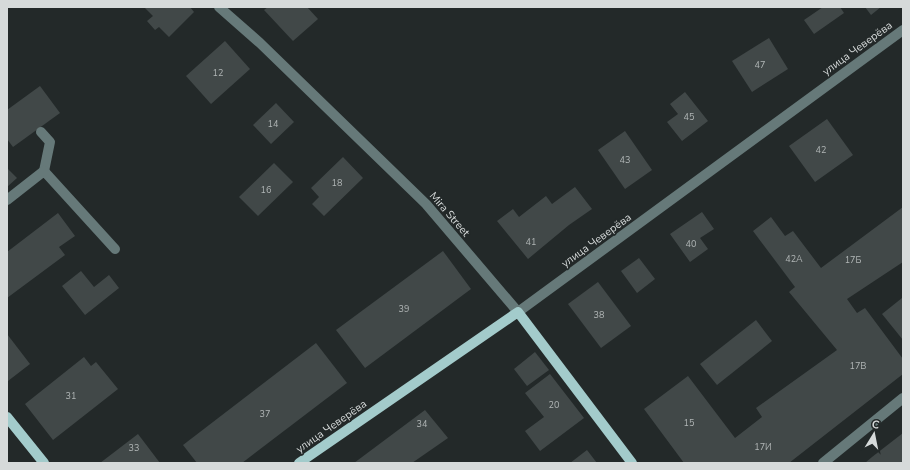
<svg xmlns="http://www.w3.org/2000/svg" width="910" height="470" font-family="'Nunito Sans',sans-serif">
  <style>
    .building { fill: #414848 }
    .lines { fill: none; stroke-linecap: round; stroke-linejoin: round }
    .minor { stroke: #667979; stroke-width: 10 }
    .major { stroke: #a3cbcb; stroke-width: 10 }
    .labels { text-anchor: middle; stroke-width: 3.5; stroke-linejoin: round; paint-order: stroke }
    .number-label { font-size: 9px; fill: #b1b6b6 }
    .street-label { font-size: 11px; fill: #d6dada; stroke: #232929 }
  </style>
  <rect width="100%" height="100%" fill="#232929"/>
  <g class="building">
    <polygon points="144,7 190,7 194,12 169,37 159,27 155,30 147,21 153,16"/>
    <polygon points="268,7 307,7 318,19 293,41 264,10"/>
    <polygon points="823,7 840,7 844,13 814,34 804,20"/>
    <polygon points="865,7 881,7 871,15"/>
    <polygon points="769,38 788,69 752,92 732,61"/>
    <polygon points="225,41 250,69 211,104 186,76"/>
    <polygon points="40,86 60,113 13,147 7,139 7,110"/>
    <polygon points="685,92 708,121 682,141 667,122 678,114 670,104"/>
    <polygon points="276,103 294,122 271,144 253,125"/>
    <polygon points="827,119 853,155 815,182 789,146"/>
    <polygon points="625,131 652,170 625,189 598,150"/>
    <polygon points="343,157 363,178 324,216 312,204 319,197 311,188"/>
    <polygon points="274,163 293,182 258,216 239,197"/>
    <polygon points="7,168 17,178 7,187"/>
    <polygon points="575,187 592,209 569,225 528,259 497,221 513,209 519,217 546,196 552,204"/>
    <polygon points="903,207 903,262 847,299 857,313 865,308 903,359 903,374 789,463 684,463 644,409 688,376 735,438 762,417 756,408 837,350 789,292 795,287 753,231 771,217 785,236 793,231 821,268"/>
    <polygon points="702,212 714,229 700,238 708,249 690,262 670,234"/>
    <polygon points="58,213 75,236 59,247 65,255 7,298 7,252"/>
    <polygon points="443,251 471,289 365,368 336,330"/>
    <polygon points="639,258 655,279 637,293 621,271"/>
    <polygon points="81,271 94,287 109,275 119,288 85,315 62,286"/>
    <polygon points="598,282 631,326 601,348 568,304"/>
    <polygon points="902,298 903,300 903,340 882,314"/>
    <polygon points="756,320 772,341 717,385 700,364"/>
    <polygon points="7,334 30,364 8,381 7,380"/>
    <polygon points="316,343 347,383 242,463 197,463 183,445"/>
    <polygon points="535,352 549,370 527,386 514,369"/>
    <polygon points="84,357 91,366 96,362 118,389 53,440 25,404"/>
    <polygon points="550,374 584,418 540,451 525,431 544,417 525,393"/>
    <polygon points="425,410 448,438 412,463 354,463"/>
    <polygon points="903,433 903,463 865,463 872,457"/>
    <polygon points="138,434 160,463 100,463"/>
    <polygon points="587,450 597,463 570,463"/>
  </g>
  <g class="lines">
    <g class="minor">
      <polyline points="219,7 260,43 426,204 518,312 903,30"/>
      <polyline points="41,132 50,142 44,171"/>
      <polyline points="7,200 44,171 115,249"/>
      <polyline points="823,463 903,398"/>
    </g>
    <g class="major">
      <polyline points="7,417 44,463"/>
      <polyline points="299,463 518,312 632,463"/>
    </g>
  </g>
  <g class="labels">
    <g class="number-label">
      <text x="760" y="68">47</text>
      <text x="218" y="76">12</text>
      <text x="689" y="120">45</text>
      <text x="273" y="127">14</text>
      <text x="821" y="153">42</text>
      <text x="625" y="163">43</text>
      <text x="337" y="186">18</text>
      <text x="266" y="193">16</text>
      <text x="531" y="245">41</text>
      <text x="691" y="247">40</text>
      <text x="794" y="262">42А</text>
      <text x="853" y="263">17Б</text>
      <text x="404" y="312">39</text>
      <text x="599" y="318">38</text>
      <text x="858" y="369">17В</text>
      <text x="71" y="399">31</text>
      <text x="554" y="408">20</text>
      <text x="265" y="417">37</text>
      <text x="689" y="426">15</text>
      <text x="422" y="427">34</text>
      <text x="763" y="450">17И</text>
      <text x="134" y="451">33</text>
    </g>
    <g class="street-label">
      <text transform="translate(857 48) rotate(-36)" y="4">улица Чеверёва</text>
      <text transform="translate(450 214) rotate(49)" y="4">Mira Street</text>
      <text transform="translate(596 240) rotate(-36)" y="4">улица Чеверёва</text>
      <text transform="translate(331 426) rotate(-35)" y="4">улица Чеверёва</text>
    </g>
  </g>
  <rect width="910" height="470" fill="none" stroke="#d6dada" stroke-width="16"/>
  <g transform="translate(874 434) rotate(10)" stroke="#232929" stroke-width="3" paint-order="stroke">
  <path d="M0-3L7 15L0 10L-7 15Z" fill="#d6dada"/>
  <text y="-6" font-size="11" font-weight="bold" text-anchor="middle" fill="#d6dada">С</text>
  </g>
</svg>
